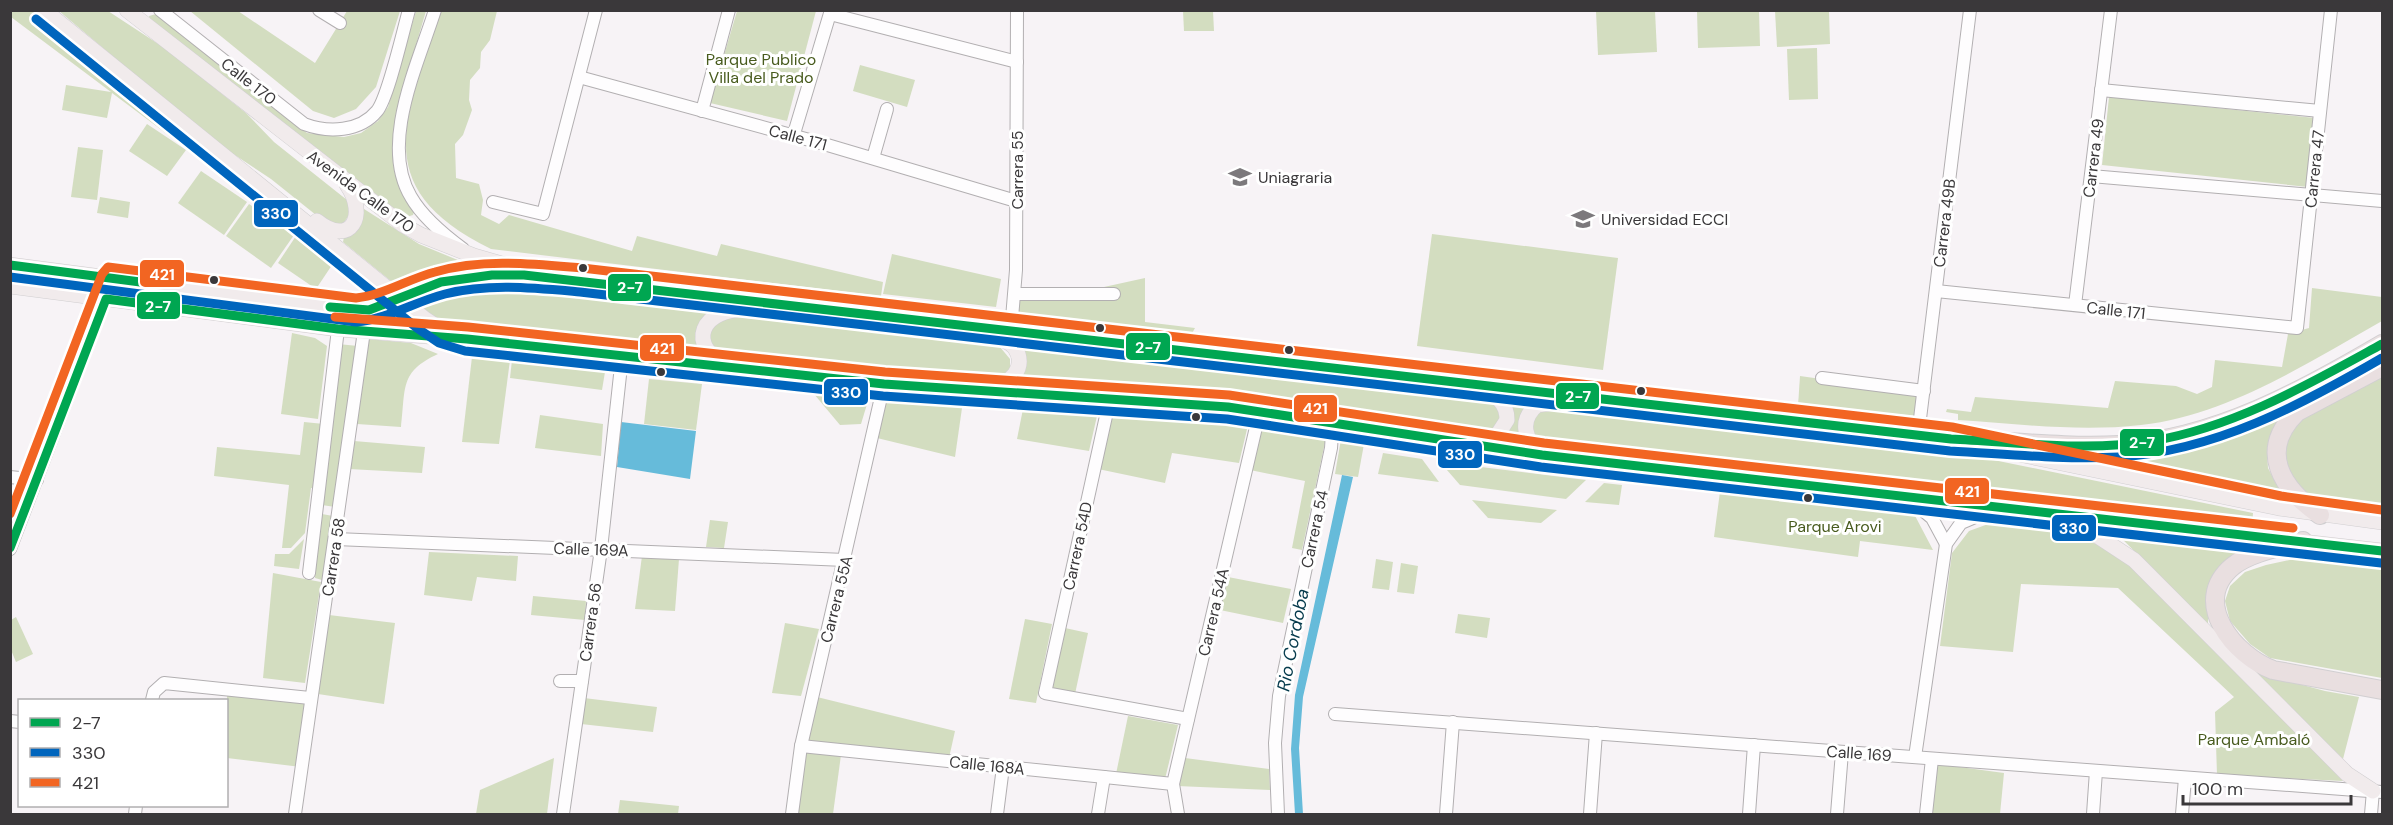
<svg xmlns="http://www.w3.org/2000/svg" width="2393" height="825" font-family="'DM Sans',sans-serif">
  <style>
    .green { fill: #d3ddc0 }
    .water { fill: #66bbda }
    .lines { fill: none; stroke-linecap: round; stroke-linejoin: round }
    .minor-casing { stroke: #b2afb1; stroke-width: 14 }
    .major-casing { stroke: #d1cfd1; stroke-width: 16 }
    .highway-casing { stroke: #d1cfd1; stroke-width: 20 }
    .minor { stroke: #fefdfe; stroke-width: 12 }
    .major { stroke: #f1ebec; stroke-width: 15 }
    .highway { stroke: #e9dfe0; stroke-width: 18 }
    .bus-1-casing { stroke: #fff; stroke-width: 14 }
    .bus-2-casing { stroke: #fff; stroke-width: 14 }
    .bus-3-casing { stroke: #fff; stroke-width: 14 }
    .bus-1 { stroke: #00a651; stroke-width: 9 }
    .bus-2 { stroke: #0065bd; stroke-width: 9 }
    .bus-3 { stroke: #f26522; stroke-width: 9 }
    .bus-dot { fill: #3a383a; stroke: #fff; stroke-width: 2 }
    .labels { text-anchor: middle; stroke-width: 6; stroke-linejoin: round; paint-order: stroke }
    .park-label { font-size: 16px; fill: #485b1e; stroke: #fff }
    .street-label { font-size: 16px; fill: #3a383a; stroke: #fff }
    .poi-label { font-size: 16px; fill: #3a383a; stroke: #fff; text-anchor: start }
    .water-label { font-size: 18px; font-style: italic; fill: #053a4c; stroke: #fff }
    .line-badge { stroke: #fff; stroke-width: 2 }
    .badge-label { font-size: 16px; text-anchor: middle; font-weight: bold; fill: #fff }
  </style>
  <rect width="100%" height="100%" fill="#f7f3f6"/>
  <g class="green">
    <polygon points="10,11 32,11 210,150 369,285 112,93 107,118 62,110 66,85 111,92 11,17"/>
    <path d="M59,11H108L163,47L246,113L274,142L347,200C352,211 349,218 341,225L321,219L271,179L215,142Z"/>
    <polygon points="190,11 238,11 315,63 347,11 400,11 376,87 356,109 334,118 313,111"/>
    <polygon points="416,11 426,11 396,113 394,147 415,209 413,215 403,218 150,20 149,16 156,14 307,133 344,137 361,133 378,121 388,107"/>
    <path d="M441,11H497L490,40L481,52L480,68L470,80L469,100L472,110L463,135L455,144L456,178L479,184L483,200L481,215L499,224L509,215L632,251L637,236L717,256L721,244L883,282L881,296L491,249C366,188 406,118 441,11Z"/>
    <polygon points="737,11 816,11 787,121 710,103"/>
    <polygon points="1183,11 1213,11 1214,31 1184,31"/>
    <polygon points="1596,11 1655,11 1657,52 1598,55"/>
    <polygon points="1697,11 1759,11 1760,46 1698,48"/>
    <polygon points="1775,11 1829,11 1830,44 1777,47"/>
    <polygon points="1817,48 1818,99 1789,100 1787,49"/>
    <polygon points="860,65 915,80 907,107 853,91"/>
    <polygon points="2109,97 2315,118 2308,187 2102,165"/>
    <polygon points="147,124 186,150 167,176 129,151"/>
    <polygon points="78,147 103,150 97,200 71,197"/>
    <polygon points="201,171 247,202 224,235 178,203"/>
    <polygon points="100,197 130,202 128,218 97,213"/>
    <polygon points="249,204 294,235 271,268 226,236"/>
    <path d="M364,209L419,244L465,263L466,270L423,284L397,286L343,242L344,237C358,234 361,221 364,209Z"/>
    <polygon points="1432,234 1618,258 1603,370 1417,346"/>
    <polygon points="296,236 334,262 316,289 278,263"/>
    <polygon points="892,254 1001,279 996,307 883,294"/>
    <polygon points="1145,278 1145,322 1195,328 1186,344 1015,326 1020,297 1093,301 1104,287"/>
    <path d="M496,283L557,287L709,307V312C697,321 696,340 700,355L705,359L575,347L465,331L443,323L418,304L419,301C445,288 467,284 496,283Z"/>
    <path d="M2312,288L2382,297V321C2307,363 2229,415 2141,425C2080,432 2018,424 1958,420V414L1946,412L1947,409L1971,412L1975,397L2108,408L2115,381L2176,386L2197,394L2212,387L2215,360L2282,367L2288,334L2309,328Z"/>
    <polygon points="726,316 766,320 810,318 859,323 915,330 1000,347 1010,359 1010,371 992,383 929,382 735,361 713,350 710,338 712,328"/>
    <polygon points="292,333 315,338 327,346 318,419 281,414"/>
    <path d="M368,339L411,343L438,354C399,372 406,388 401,427L357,424Z"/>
    <path d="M1020,341L1378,381L1487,400C1500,407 1501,416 1497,429L1480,439L1013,386L1018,342Z"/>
    <polygon points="338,344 358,346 335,507 322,505"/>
    <polygon points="2382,351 2382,362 2285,413 2271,435 2267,454 2268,468 2284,499 2046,453 2130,453 2182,441"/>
    <polygon points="472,357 510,360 499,444 462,442"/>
    <polygon points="512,360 605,372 602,390 510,378"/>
    <path d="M2382,374V513C2324,504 2269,503 2291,425Z"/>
    <polygon points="1800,376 1920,393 1918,416 1798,406"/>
    <polygon points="649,379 702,384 696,430 644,424"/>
    <polygon points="813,385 871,391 861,424 840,425 814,394"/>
    <polygon points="887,395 963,401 955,457 877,438"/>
    <path d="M1506,397L1530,399C1524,416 1512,426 1523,445L1501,443C1516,429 1511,414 1506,397Z"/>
    <path d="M1550,407L1651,412L1868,438L1969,455L2253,513L2252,527L1623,459L1552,448C1541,445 1521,430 1533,417C1537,412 1545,410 1550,407Z"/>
    <polygon points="1023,409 1097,416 1089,451 1017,439"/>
    <polygon points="1109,414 1248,425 1239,463 1172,453 1165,483 1098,469"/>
    <polygon points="540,415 603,424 601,456 535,448"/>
    <polygon points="304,422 324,424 320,489 311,488 305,533 291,548 282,548 289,485 214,476 217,447 300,455"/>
    <polygon points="1261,422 1327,433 1302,550 1292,548 1305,481 1250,470"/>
    <polygon points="1341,439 1364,444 1358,477 1335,474"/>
    <polygon points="354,441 425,447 422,473 349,469"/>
    <polygon points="1383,453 1422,459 1439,482 1378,474"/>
    <polygon points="1440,462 1586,480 1566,499 1460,485"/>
    <polygon points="1604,483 1622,485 1619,505 1585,502"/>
    <polygon points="1721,484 1912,510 1933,550 1860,541 1858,557 1714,537"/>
    <polygon points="1472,500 1557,510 1541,523 1488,518"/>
    <polygon points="322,514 333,516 322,580 315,578 315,558"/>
    <polygon points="2002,519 2036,523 2077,536 2117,553 2254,684 2343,781 2217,775 2215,712 2234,697 2118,588 2021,584 2013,652 1940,646 1952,553 1969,531"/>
    <polygon points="710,520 728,522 724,548 706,547"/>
    <polygon points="2108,525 2272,543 2209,591 2208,624"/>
    <polygon points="304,539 299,569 274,566 275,554 289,554"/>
    <polygon points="2332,551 2382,559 2382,678 2270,658 2250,644 2230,621 2225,601 2230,586 2245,572 2266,565"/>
    <polygon points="429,552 518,556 516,581 477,577 472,601 424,595"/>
    <polygon points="642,556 679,559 675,611 635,609"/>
    <polygon points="1376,559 1393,562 1389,590 1372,588"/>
    <polygon points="1401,563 1418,566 1414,594 1397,592"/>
    <polygon points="273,573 321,582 305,683 263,678"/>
    <polygon points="1228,577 1291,589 1283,623 1220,610"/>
    <polygon points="533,596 586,601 585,620 531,615"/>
    <polygon points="1458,614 1490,618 1487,638 1455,633"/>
    <polygon points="329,615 395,623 384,704 318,694"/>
    <polygon points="16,617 33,654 16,662 11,650 11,620"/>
    <polygon points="1025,619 1052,624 1036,703 1009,699"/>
    <polygon points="785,623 819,629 801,696 772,693"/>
    <polygon points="1065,628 1088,633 1075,694 1052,690"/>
    <polygon points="2254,672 2325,691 2359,697 2343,759"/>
    <polygon points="227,689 310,698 301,767 227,758"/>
    <polygon points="817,697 955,731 949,758 807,744"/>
    <polygon points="584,698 657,707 653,732 581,724"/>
    <polygon points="1128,716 1178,725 1165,779 1116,774"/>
    <polygon points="806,753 841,755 833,814 798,814"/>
    <polygon points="554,758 547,814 476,814 480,790"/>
    <polygon points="1185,758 1269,769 1270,790 1177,786"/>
    <polygon points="1937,764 2004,773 2000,814 1931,814"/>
    <polygon points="620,800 679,806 678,814 618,814"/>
  </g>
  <g class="water">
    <polygon points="621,422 696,431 690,479 617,467"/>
    <polygon points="1342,475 1353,477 1303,697 1299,748 1303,814 1295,814 1291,749 1295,695"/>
  </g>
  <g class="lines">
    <g class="minor-casing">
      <g id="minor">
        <path d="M160,10L304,124C328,133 360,132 377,111C388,98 403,31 409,10"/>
        <polyline points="319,10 340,23"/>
        <path d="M435,10C418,64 379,144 411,197C423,218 444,235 463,249"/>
        <polyline points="830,14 1017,62"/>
        <polyline points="579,77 824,144 1016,201"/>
        <polyline points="2101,90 2320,111"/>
        <polyline points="702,111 729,10"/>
        <polyline points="793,137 831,10"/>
        <polyline points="873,158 887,109"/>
        <polyline points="2091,176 2382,201"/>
        <polyline points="493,202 543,214 596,10"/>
        <polyline points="1936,291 2297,328 2331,10"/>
        <polyline points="1015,294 1114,294"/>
        <polyline points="2075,305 2111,10"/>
        <polyline points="1011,330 1016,270 1017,10"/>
        <polyline points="1822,378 1924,391"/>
        <polyline points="1110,398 1045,693 1188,719"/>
        <polyline points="1918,435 1970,10"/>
        <polyline points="10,477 37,480"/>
        <polyline points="1908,498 1932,518 1946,544"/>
        <polyline points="336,539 845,560"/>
        <polyline points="10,549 113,278"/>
        <polyline points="309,573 338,329"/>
        <polyline points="560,681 582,681"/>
        <polyline points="152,700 154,692 164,683 310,698"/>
        <polyline points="1335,714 2382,792"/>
        <polyline points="10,721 20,722"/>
        <polyline points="801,746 1173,784"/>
        <polyline points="1915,757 1946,544 1961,523 1996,508"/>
        <polyline points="135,814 136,806"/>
        <polyline points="295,814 364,331 370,316 382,306"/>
        <polyline points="563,814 601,549 622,357"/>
        <polyline points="792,814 801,746 884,384"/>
        <polyline points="997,814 1003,767"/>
        <polyline points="1098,814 1104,777"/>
        <polyline points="1178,814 1173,784 1260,410"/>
        <polyline points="1278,814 1275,743 1279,696 1331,448 1332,434 1328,422"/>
        <polyline points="1446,814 1453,722"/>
        <polyline points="1590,814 1596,733"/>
        <polyline points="1749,814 1754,745"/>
        <polyline points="1837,814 1842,752"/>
        <polyline points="1926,814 1932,759"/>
        <polyline points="2093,814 2096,771"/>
        <polyline points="2182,814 2185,778"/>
        <polyline points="2371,814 2373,791"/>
      </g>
    </g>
    <g class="major-casing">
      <g id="major">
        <polyline points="44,10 425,319 445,332 467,339 884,384 1228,407 1542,455 2382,551"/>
        <polyline points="127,10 403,225 421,235 474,256 516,268 581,280 1723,411 1961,441"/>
        <path d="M317,221C351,248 368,215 347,185"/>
        <path d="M10,265L356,310C380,309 399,296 422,288C452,277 486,273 518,275"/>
        <polyline points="10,286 338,329 451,338"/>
        <path d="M983,332C993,336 1007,339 1014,347C1029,367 1009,386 990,386"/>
        <path d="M730,366C684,348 700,305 751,310"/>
        <path d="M1476,441L1496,437L1507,420C1507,400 1494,395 1478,387"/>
        <polyline points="1985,447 2279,508 2382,522"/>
        <path d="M1542,455C1525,441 1518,421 1537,405L1567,401"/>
        <polyline points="2054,520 2096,535 2134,560 2347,774 2373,791"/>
      </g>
    </g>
    <g class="highway-casing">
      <g id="highway">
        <path d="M1951,439C2007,441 2065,448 2120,445C2215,439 2302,391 2382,344"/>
        <path d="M2320,515C2282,489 2257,451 2297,412L2382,367"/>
        <path d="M2303,541C2281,547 2251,552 2233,566C2189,602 2235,656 2273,670L2382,690"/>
      </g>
    </g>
    <use href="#minor" class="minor"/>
    <use href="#major" class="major"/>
    <use href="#highway" class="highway"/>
    <g class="bus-1-casing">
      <g id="bus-1">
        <polyline points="10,265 148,283"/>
        <path d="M330,307L369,310L441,282L492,275H524L1951,439C2017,442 2086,452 2152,441C2235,427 2309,384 2382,344"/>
        <polyline points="10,548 106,299 338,329 467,339 884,384 1228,407 1542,455 2382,551"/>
      </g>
    </g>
    <g class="bus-2-casing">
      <g id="bus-2">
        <polyline points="36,19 417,328 439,343 465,351 883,396 1227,419 1541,467 2381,563"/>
        <path d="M10,277L356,322C388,319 414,302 445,294C489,283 535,288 580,292L1950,451C2006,454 2063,460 2119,457C2215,451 2301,405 2382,358"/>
      </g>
    </g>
    <g class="bus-3-casing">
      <g id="bus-3">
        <polyline points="335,317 468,327 885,372 1229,395 1544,443 2293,528"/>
        <path d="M10,514L102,274L108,267L356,298C384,295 408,279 435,272C483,258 534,264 582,268L1952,427L2281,496L2382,510"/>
      </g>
    </g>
    <use href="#bus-1" class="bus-1"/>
    <use href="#bus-2" class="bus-2"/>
    <use href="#bus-3" class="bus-3"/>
  </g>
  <defs>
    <g id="university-bare" transform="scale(1.8)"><path d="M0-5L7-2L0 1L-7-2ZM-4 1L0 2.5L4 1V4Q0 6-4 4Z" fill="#7c797c" stroke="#fff" stroke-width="2.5" paint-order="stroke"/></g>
  </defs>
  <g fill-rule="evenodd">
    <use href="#university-bare" x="1240" y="177"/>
    <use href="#university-bare" x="1583" y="219"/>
  </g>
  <g class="bus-dot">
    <circle cx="583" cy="268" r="5"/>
    <circle cx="214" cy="280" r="5"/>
    <circle cx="1100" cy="328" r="5"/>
    <circle cx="1289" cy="350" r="5"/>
    <circle cx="661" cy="372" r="5"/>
    <circle cx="1641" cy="391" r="5"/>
    <circle cx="1196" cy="417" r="5"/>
    <circle cx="1808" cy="498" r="5"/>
  </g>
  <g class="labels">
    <g class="park-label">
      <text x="761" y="65">Parque Publico<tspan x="761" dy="18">Villa del Prado</tspan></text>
      <text x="1835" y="532">Parque Arovi</text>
      <text x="2254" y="745">Parque Ambaló</text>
    </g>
    <g class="street-label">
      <text transform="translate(249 81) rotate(38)" y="6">Calle 170</text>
      <text transform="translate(798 137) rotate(15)" y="6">Calle 171</text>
      <text transform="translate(2093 158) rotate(-83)" y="6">Carrera 49</text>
      <text transform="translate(2314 169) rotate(-84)" y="6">Carrera 47</text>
      <text transform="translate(1017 170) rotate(-90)" y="6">Carrera 55</text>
      <text transform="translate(361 191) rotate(36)" y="6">Avenida Calle 170</text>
      <text transform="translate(1944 223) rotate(-83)" y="6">Carrera 49B</text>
      <text transform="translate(2116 310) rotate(6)" y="6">Calle 171</text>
      <text transform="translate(1314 529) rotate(-78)" y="6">Carrera 54</text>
      <text transform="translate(1077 546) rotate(-78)" y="6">Carrera 54D</text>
      <text transform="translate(591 549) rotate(2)" y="6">Calle 169A</text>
      <text transform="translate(333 557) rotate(-81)" y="6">Carrera 58</text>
      <text transform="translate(836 599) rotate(-76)" y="6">Carrera 55A</text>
      <text transform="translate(1213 612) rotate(-77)" y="6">Carrera 54A</text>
      <text transform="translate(590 622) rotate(-82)" y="6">Carrera 56</text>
      <text transform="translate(1859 753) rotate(4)" y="6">Calle 169</text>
      <text transform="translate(987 765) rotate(6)" y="6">Calle 168A</text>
    </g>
    <g class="poi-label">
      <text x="1258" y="183">Uniagraria</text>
      <text x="1601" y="225">Universidad ECCI</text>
    </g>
    <g class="water-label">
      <text transform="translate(1293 640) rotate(-79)" y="6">Rio Cordoba</text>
    </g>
  </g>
  <g class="line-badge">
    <rect x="253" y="199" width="46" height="29" rx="6" fill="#0065bd"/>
    <rect x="139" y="259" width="46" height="29" rx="6" fill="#f26522"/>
    <rect x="607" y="273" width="45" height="29" rx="6" fill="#00a651"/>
    <rect x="136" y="291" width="45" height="29" rx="6" fill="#00a651"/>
    <rect x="1125" y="332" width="46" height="29" rx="6" fill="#00a651"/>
    <rect x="639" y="334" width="46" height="28" rx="6" fill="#f26522"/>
    <rect x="823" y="378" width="46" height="28" rx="6" fill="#0065bd"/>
    <rect x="1555" y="382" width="45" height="28" rx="6" fill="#00a651"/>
    <rect x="1293" y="394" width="45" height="29" rx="6" fill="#f26522"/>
    <rect x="2119" y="428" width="46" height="29" rx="6" fill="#00a651"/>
    <rect x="1437" y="440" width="46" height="29" rx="6" fill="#0065bd"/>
    <rect x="1944" y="477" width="46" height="28" rx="6" fill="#f26522"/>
    <rect x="2051" y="514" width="46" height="28" rx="6" fill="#0065bd"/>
  </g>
  <g class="badge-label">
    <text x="276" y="219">330</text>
    <text x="162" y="280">421</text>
    <text x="630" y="293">2-7</text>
    <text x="158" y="312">2-7</text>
    <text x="1148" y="353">2-7</text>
    <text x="662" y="354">421</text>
    <text x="846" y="398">330</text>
    <text x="1578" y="402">2-7</text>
    <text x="1315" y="414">421</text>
    <text x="2142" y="448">2-7</text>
    <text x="1460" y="460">330</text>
    <text x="1967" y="497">421</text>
    <text x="2074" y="534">330</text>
  </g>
  <rect width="2393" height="825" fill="none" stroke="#3a383a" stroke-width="24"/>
  <rect x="18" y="699" width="210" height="108" fill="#ffffff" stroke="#b0afb0" stroke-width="1.5"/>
  <rect x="30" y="718" width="30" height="9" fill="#00a651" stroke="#b0afb0" stroke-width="1.5"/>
  <text x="72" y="729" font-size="18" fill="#3a383a">2-7</text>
  <rect x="30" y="748" width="30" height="9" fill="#0065bd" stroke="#b0afb0" stroke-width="1.5"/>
  <text x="72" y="759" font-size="18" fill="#3a383a">330</text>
  <rect x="30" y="778" width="30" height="9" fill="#f26522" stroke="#b0afb0" stroke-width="1.5"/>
  <text x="72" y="789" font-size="18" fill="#3a383a">421</text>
  <path d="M2183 795v9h168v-9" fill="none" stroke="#3a383a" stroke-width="3"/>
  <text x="2192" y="795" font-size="18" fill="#3a383a" stroke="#ffffff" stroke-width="4.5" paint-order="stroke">100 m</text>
</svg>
